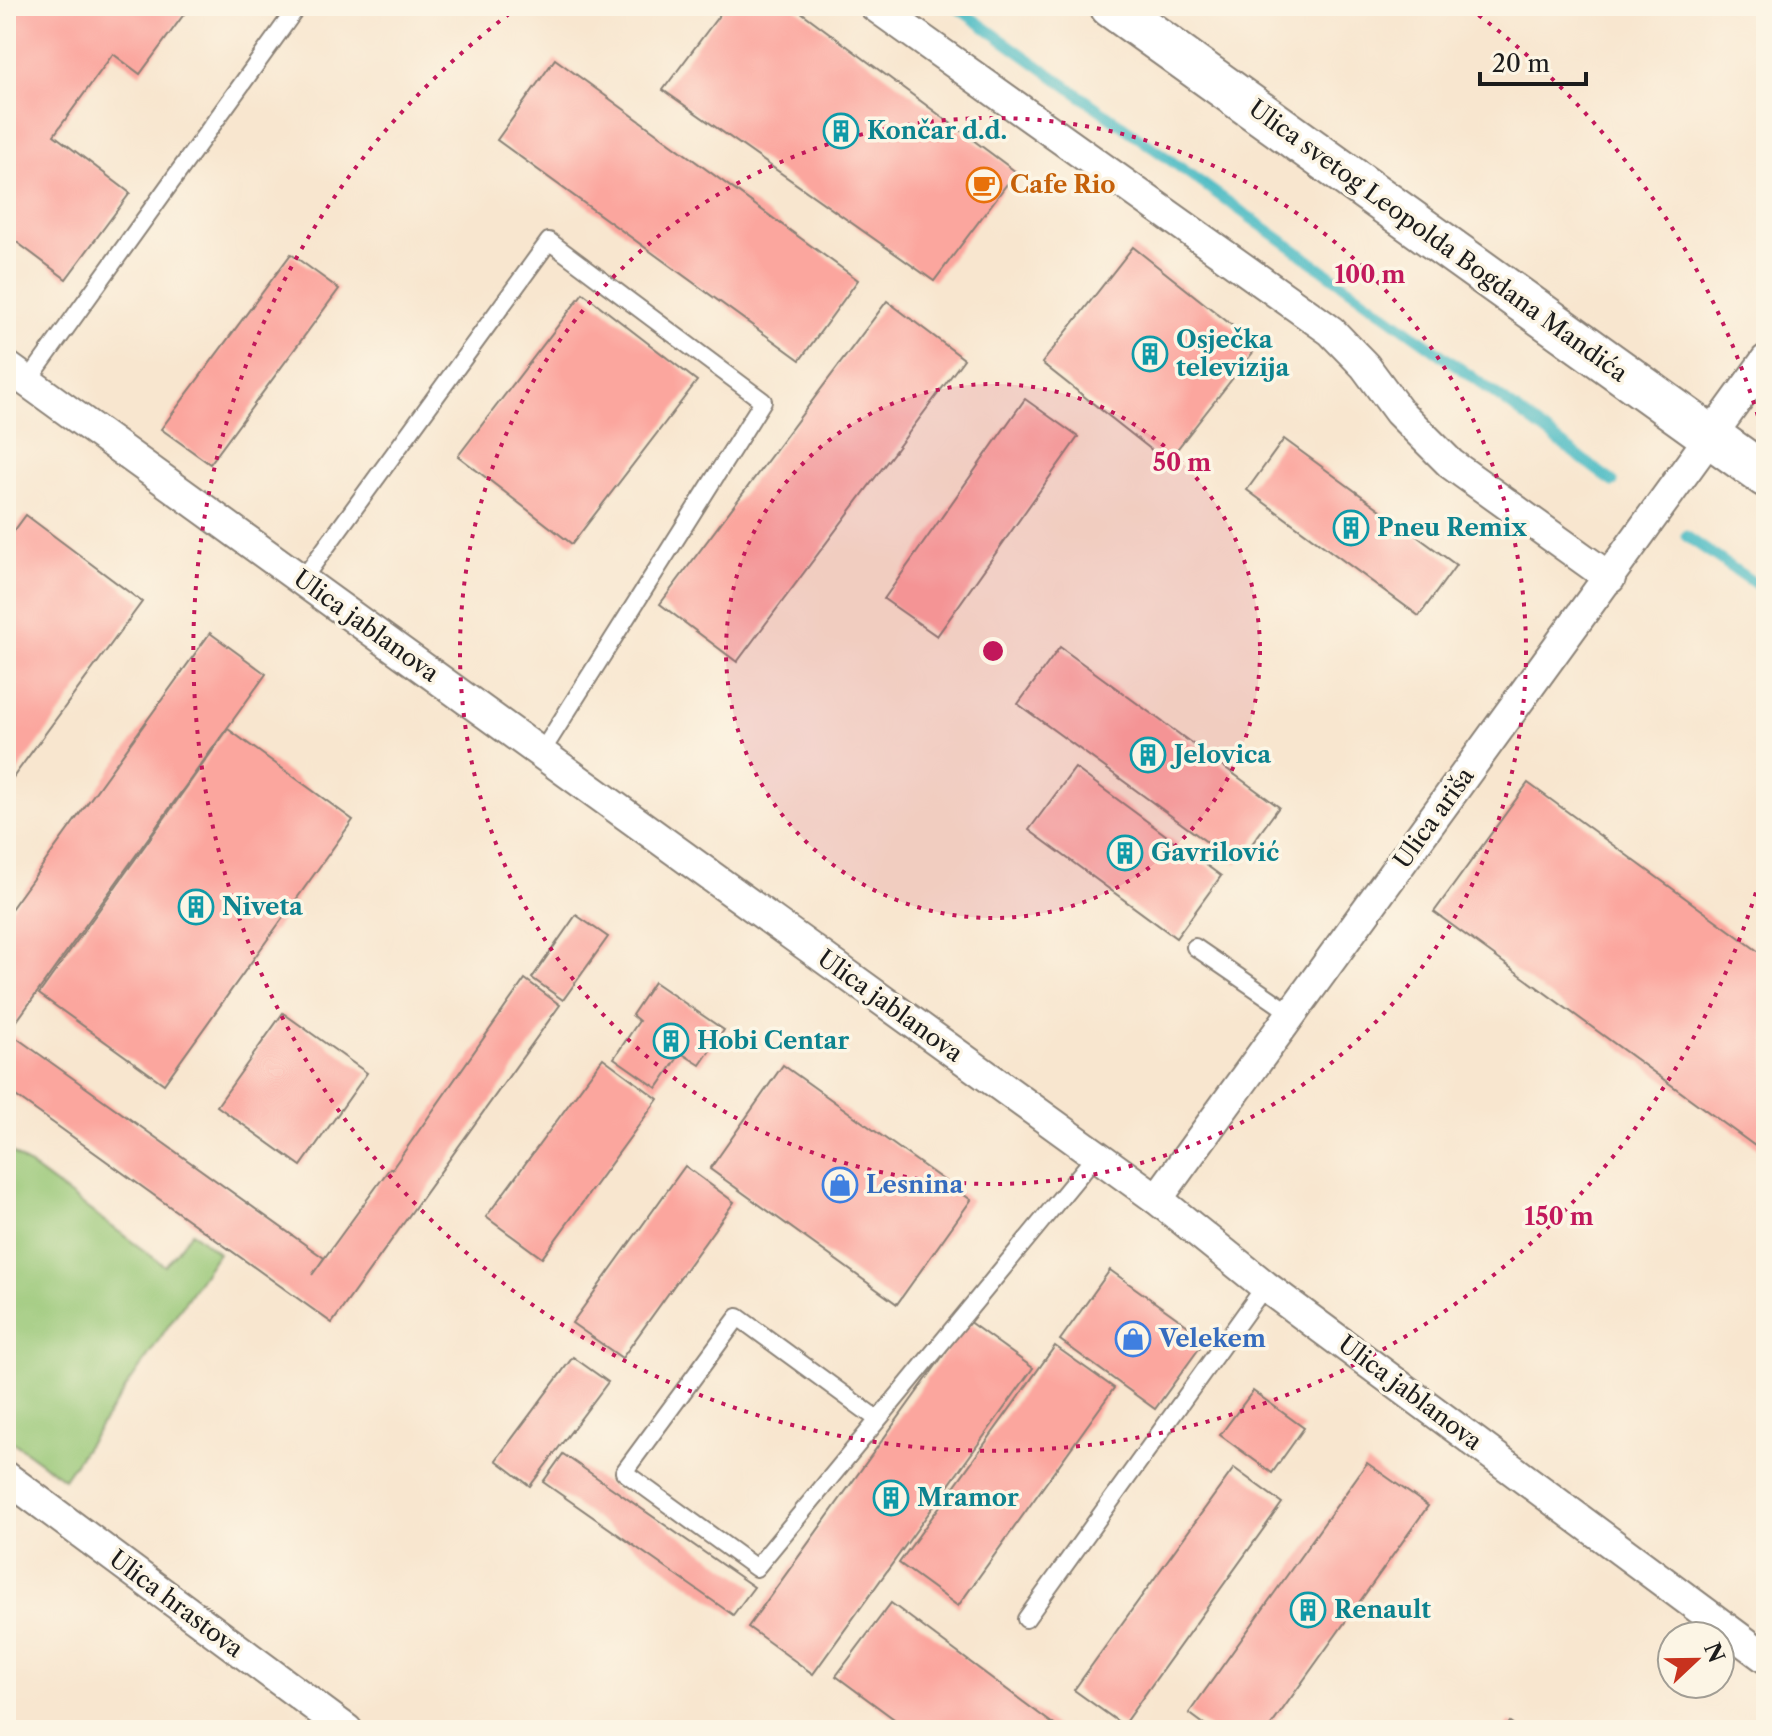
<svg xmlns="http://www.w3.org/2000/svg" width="1772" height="1736" font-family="'Libre Caslon Text',serif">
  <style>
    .green { fill: #96c675; stroke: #597148; stroke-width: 2 }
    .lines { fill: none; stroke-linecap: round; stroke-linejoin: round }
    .stream { stroke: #4cbbc4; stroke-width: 11 }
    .building { fill: #fba69e }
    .lane-casing { stroke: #8a8176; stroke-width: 20 }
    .street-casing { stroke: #8a8176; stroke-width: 34 }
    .secondary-casing { stroke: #8a8176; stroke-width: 46 }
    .lane { stroke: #fff; stroke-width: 16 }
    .street { stroke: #fff; stroke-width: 30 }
    .secondary { stroke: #fff; stroke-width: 42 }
    .ring { fill: none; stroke: #c2185b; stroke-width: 4; stroke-dasharray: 4 8 }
    .labels { text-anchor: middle; stroke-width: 7; stroke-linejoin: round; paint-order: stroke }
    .culture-label { font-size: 24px; font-weight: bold; fill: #0d838f; stroke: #fcf5e5; text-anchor: start }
    .food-label { font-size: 24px; font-weight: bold; fill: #c56008; stroke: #fcf5e5; text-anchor: start }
    .street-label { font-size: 24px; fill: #1c1c1c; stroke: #fcf5e5 }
    .shop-label { font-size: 24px; font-weight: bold; fill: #366cbe; stroke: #fcf5e5; text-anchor: start }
    .centre { fill: #c2185b; stroke: #fcf5e5; stroke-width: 4 }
    .ring-label { font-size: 24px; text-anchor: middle; font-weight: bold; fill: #c2185b; stroke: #fcf5e5; stroke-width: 7; stroke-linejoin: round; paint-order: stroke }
  </style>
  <rect width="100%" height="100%" fill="#fcf5e5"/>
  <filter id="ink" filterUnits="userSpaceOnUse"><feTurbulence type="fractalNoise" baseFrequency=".0125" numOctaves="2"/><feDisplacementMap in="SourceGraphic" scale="16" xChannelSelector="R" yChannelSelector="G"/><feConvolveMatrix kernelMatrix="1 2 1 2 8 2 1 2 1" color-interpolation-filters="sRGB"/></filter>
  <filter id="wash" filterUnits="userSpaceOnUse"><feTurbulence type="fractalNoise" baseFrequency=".006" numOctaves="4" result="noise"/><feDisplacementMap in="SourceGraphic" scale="32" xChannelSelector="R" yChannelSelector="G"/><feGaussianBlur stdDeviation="1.8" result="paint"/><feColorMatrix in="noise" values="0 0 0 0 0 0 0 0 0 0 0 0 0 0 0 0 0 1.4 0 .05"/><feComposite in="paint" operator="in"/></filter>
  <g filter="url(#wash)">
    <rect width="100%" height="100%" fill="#f8e6cf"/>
    <polygon class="green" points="6,1148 165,1266 192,1232 218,1253 64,1479 6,1437"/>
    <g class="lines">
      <g class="stream">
        <polyline points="955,6 1471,376 1613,482"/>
        <polyline points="1686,536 1766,591"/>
      </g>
    </g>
    <g id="blocks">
      <g class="building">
        <polygon points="12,6 190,6 140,74 113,54 54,135 130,193 66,279 6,234 6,14"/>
        <polygon points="726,6 793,6 1016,172 934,281 663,90"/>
        <polygon points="555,59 858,280 800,360 497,140"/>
        <polygon points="1133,247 1258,346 1167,462 1042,363"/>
        <polygon points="291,254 339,289 210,464 161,429"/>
        <polygon points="583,293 697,381 572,544 458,456"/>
        <polygon points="887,301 964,359 737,662 660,604"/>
        <polygon points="1025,399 1078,437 937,636 884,599"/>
        <polygon points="1284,439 1456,565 1419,616 1247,490"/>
        <polygon points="26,515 142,602 6,787 6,542"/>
        <polygon points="210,633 266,674 6,1036 6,916"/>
        <polygon points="1060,647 1279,807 1237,864 1018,704"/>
        <polygon points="228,729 353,820 164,1084 39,994"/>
        <polygon points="1075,768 1221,876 1176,938 1029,830"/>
        <polygon points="1528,783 1766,957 1766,1154 1434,912"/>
        <polygon points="576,915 608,937 563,1000 532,978"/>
        <polygon points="525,979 560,1005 332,1323 6,1089 6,1046 14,1036 324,1258 312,1275 390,1168 392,1169"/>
        <polygon points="654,982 724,1030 700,1065 681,1053 657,1088 614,1058 639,1021 632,1015"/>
        <polygon points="283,1013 367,1073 301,1166 217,1106"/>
        <polygon points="603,1058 658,1099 542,1258 486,1217"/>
        <polygon points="783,1065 971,1200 897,1304 710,1169"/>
        <polygon points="685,1166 734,1202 622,1358 572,1323"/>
        <polygon points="1110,1270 1206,1339 1155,1409 1060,1340"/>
        <polygon points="968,1321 1033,1368 813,1674 748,1627"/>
        <polygon points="1055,1346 1114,1388 958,1606 899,1563"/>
        <polygon points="573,1357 608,1382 530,1486 496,1460"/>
        <polygon points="1253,1391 1304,1428 1272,1473 1220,1435"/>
        <polygon points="563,1454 754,1587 733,1615 543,1482"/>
        <polygon points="1367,1463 1428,1506 1268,1730 1212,1730 1189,1713"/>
        <polygon points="1234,1468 1282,1503 1123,1725 1074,1690"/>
        <polygon points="891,1603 1061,1730 909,1730 836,1676"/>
        <polygon points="1510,1722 1521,1730 1504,1730"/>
      </g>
    </g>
  </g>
  <g filter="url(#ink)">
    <use href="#blocks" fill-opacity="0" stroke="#8a8176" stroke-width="2"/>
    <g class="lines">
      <g class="lane-casing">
        <g id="lane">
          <polyline points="28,381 298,6"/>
          <polyline points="302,580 549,241 763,401 541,753"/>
          <polyline points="1195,947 1291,1013"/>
          <polyline points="877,1419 738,1317 624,1472 756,1568 1096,1155"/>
          <polyline points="1026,1619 1265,1286"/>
        </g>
      </g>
      <g class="street-casing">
        <g id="street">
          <polyline points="875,6 1331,331 1365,366 1399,412 1451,464 1610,578"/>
          <polyline points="6,366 1157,1199 1265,1286 1766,1658"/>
          <polyline points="1157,1199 1766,360"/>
          <polyline points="6,1477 347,1730"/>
        </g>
      </g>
      <g class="secondary-casing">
        <polyline id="secondary" points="1111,6 1766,476"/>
      </g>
      <use href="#lane" class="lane"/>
      <use href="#street" class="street"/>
      <use href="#secondary" class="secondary"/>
    </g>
  </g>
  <circle cx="993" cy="651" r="267" fill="#c2185b" fill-opacity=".12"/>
  <g class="ring">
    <circle cx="993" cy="651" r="267"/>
    <circle cx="993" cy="651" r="533"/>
    <path d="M1766 858A800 800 0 1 1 517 8M1469 8A800 800 0 0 1 1766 444"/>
  </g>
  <defs>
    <g id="building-ring" transform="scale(1.8)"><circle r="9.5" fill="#fcf5e5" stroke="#0f9aa8" stroke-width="1.5"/><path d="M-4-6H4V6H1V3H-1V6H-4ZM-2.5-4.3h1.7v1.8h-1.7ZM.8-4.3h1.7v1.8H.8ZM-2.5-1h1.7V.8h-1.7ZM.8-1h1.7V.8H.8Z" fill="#0f9aa8"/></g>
    <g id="cafe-ring" transform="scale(1.8)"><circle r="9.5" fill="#fcf5e5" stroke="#e8710a" stroke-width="1.5"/><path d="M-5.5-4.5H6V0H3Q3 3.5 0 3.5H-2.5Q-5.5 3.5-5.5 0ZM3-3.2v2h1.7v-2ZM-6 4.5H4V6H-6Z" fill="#e8710a"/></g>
    <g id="shop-ring" transform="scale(1.8)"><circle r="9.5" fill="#fcf5e5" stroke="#3f7fe0" stroke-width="1.5"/><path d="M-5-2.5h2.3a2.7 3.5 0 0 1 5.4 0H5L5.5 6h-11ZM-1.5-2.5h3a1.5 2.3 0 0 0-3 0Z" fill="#3f7fe0"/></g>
  </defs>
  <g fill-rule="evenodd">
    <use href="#building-ring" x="841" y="131"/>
    <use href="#cafe-ring" x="984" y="185"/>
    <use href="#building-ring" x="1150" y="354"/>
    <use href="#building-ring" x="1351" y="528"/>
    <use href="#building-ring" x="1148" y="755"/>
    <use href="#building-ring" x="1125" y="853"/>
    <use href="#building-ring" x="196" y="907"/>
    <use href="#building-ring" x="671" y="1041"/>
    <use href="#shop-ring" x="840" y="1185"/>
    <use href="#shop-ring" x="1133" y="1339"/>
    <use href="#building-ring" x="891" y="1498"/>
    <use href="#building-ring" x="1308" y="1610"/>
  </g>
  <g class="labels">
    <g class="culture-label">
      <text x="867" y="139">Končar d.d.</text>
      <text x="1176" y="348">Osječka<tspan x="1176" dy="28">televizija</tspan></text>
      <text x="1377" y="536">Pneu Remix</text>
      <text x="1174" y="763">Jelovica</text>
      <text x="1151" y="861">Gavrilović</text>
      <text x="222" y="915">Niveta</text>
      <text x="697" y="1049">Hobi Centar</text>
      <text x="917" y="1506">Mramor</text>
      <text x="1334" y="1618">Renault</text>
    </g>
    <g class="food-label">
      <text x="1010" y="193">Cafe Rio</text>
    </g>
    <g class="street-label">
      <text transform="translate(1438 241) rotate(36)" y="8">Ulica svetog Leopolda Bogdana Mandića</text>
      <text transform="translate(366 626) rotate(36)" y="8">Ulica jablanova</text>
      <text transform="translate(1434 818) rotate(-54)" y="8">Ulica ariša</text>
      <text transform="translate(890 1006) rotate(36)" y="8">Ulica jablanova</text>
      <text transform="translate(1410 1393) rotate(37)" y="8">Ulica jablanova</text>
      <text transform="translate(176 1604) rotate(37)" y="8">Ulica hrastova</text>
    </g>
    <g class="shop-label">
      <text x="866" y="1193">Lesnina</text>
      <text x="1159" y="1347">Velekem</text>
    </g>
  </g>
  <circle cx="993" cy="651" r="12" class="centre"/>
  <g class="ring-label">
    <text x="1370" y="283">100 m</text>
    <text x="1182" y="471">50 m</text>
    <text x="1559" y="1225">150 m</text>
  </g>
  <rect width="1772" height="1736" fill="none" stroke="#fcf5e5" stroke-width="32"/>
  <g transform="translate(1696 1660) rotate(68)"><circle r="38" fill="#fcf5e5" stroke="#a29e95" stroke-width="2"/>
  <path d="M0-6L14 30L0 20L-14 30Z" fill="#c8321e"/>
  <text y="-12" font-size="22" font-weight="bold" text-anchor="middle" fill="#1c1c1c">N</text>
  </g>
  <path d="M1480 72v12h106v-12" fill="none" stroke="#1c1c1c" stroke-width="4"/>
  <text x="1492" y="72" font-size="24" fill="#1c1c1c" stroke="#fcf5e5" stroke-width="6" paint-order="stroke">20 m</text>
</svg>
